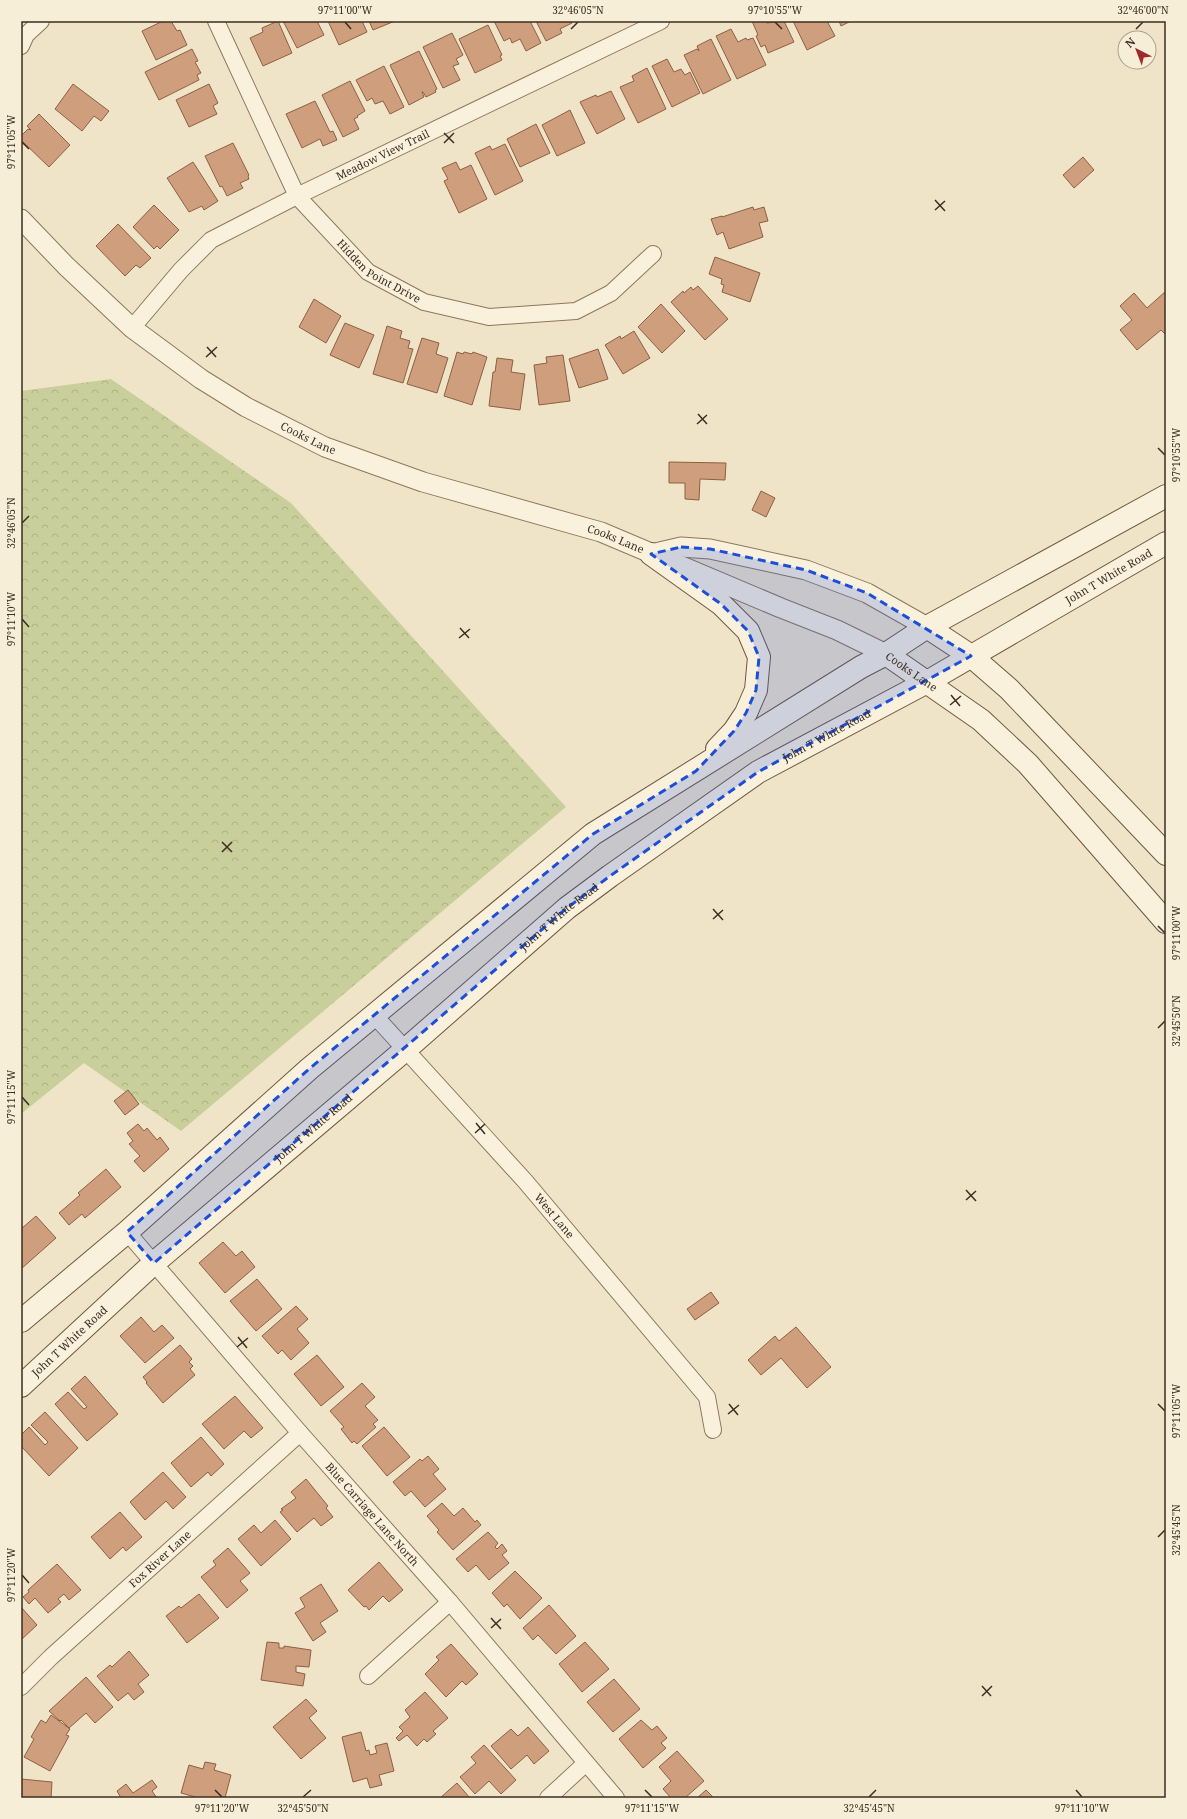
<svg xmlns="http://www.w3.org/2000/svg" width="1187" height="1819" font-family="'Noto Serif',serif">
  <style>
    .forest { fill: url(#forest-crowns) }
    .building { fill: #cf9f7d; stroke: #8d5f41 }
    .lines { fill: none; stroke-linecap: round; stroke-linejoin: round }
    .minor-casing { stroke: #8d765c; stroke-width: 18 }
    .tertiary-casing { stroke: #8d765c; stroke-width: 21 }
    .secondary-casing { stroke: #6f573f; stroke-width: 24 }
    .minor { stroke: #faf1dc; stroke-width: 16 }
    .tertiary { stroke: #faf1dc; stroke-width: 19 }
    .secondary { stroke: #faf1dc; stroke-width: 22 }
    .marked { fill: #1d4ed8; fill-opacity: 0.2; stroke: #1d4ed8; stroke-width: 3; stroke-dasharray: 8 5; stroke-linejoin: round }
    .ticks { fill: none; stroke: #3d2e20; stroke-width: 1.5 }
    .labels { text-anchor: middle; stroke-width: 3; stroke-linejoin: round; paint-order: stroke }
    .street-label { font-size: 11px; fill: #3d2e20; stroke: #f7eed8 }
    .neatline { fill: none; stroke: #3d2e20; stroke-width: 1.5 }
    .ticks-label { font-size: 10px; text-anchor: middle; fill: #3d2e20 }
  </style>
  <defs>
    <pattern id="forest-crowns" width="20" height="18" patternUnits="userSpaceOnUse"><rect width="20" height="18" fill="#c9cf9b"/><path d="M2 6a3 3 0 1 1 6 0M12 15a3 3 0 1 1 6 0" fill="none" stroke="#aeb285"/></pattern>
  </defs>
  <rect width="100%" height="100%" fill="#f0e4c8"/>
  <polygon class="forest" points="111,379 291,503 566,807 181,1131 84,1063 21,1114 21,391"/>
  <g class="building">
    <polygon points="163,21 171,21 177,31 180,30 187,45 156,60 142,31"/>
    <polygon points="278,21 292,53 263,66 250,38 263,32 262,28"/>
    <polygon points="283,21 317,21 324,35 297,48"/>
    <polygon points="328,21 362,21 367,32 339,45"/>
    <polygon points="369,21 395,21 373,30"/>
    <polygon points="494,21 530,21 541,43 526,51 520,39 512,43 510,38 504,41"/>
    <polygon points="536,21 571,21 572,23 560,29 562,33 546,41"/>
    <polygon points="752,21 767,21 767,23 784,21 794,42 768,53 765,45 761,47 756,36 758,35"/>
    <polygon points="793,21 827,21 835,36 807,50"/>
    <polygon points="839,21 851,21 841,26"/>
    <polygon points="488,25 502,55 500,56 502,60 475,73 459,39"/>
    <polygon points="731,29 738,42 746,38 747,40 753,38 766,65 737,79 716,36"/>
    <polygon points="452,33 463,55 456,59 459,64 453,66 460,80 443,88 423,47"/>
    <polygon points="711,39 731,80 703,94 684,55 697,49 699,51 697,46"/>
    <polygon points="192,49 198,61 195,62 201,73 197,75 199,80 159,100 145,72"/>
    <polygon points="419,51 437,89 435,90 436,92 426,97 423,92 422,92 424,97 409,105 390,65"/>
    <polygon points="667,59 674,72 681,69 685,75 690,72 700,93 672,107 652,66"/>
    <polygon points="384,66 404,107 390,114 383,101 375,104 372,98 367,101 356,80"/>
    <polygon points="647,68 666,109 638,123 620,87 634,81 632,76"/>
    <polygon points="350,81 365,111 357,116 358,117 354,119 359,129 343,137 322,95"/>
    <polygon points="73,84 109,111 101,121 94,116 82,131 55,109"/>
    <polygon points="209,84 218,103 213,106 217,114 189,127 176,100"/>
    <polygon points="611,91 625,119 597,134 580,102 596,95 597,97"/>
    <polygon points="315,101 330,132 333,131 337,140 323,146 320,139 302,148 286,114"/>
    <polygon points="570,110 585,143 557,156 542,125"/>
    <polygon points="39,114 70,145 49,167 21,140 21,136 28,129 31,130 27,126"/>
    <polygon points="536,124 550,153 520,167 507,139"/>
    <polygon points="233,143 249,175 248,176 249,179 240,183 243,188 227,196 222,186 220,187 205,156"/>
    <polygon points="505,144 523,181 495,195 475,153 490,146 492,150"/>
    <polygon points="1083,157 1094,170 1074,188 1063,175"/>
    <polygon points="193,162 218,201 204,210 202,206 189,212 167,178"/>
    <polygon points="456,162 460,170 471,165 487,199 459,213 444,181 448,179 442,168"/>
    <polygon points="154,205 179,230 160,249 157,246 154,249 133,227"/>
    <polygon points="753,207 754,210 764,207 768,221 759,223 763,237 729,249 723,232 717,235 711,219 722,216 722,217"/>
    <polygon points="118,224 151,258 140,268 136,265 125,276 96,246"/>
    <polygon points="715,257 760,273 750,302 722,292 724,285 721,284 722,279 709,274"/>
    <polygon points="698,286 728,319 705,340 671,302 683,291 684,293 691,287 693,290"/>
    <polygon points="1166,291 1166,333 1165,334 1161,330 1137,350 1120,330 1132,320 1120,306 1134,293 1147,308"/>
    <polygon points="314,299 341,316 326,343 299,327"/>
    <polygon points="661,304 685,331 662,353 638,327"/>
    <polygon points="345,323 374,335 359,368 330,355"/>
    <polygon points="387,326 402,331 400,338 410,341 408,348 413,349 403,383 373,374"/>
    <polygon points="634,331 650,358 623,374 605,345 620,336 621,339"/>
    <polygon points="422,338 439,343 436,354 448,358 437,393 407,384"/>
    <polygon points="598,349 608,379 579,388 569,359"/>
    <polygon points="457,352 463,354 464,352 472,354 473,352 487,357 472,405 444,396"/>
    <polygon points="563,355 570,401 539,405 534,365 547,363 546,357"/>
    <polygon points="497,358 513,360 511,372 525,374 520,410 489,406 493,372 495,372"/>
    <polygon points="669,462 726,463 725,480 700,479 699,500 685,499 685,483 669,483"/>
    <polygon points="761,491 775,498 766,517 752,510"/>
    <polygon points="128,1090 139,1104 125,1115 114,1101"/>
    <polygon points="138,1124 144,1131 147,1128 157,1140 160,1137 169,1149 144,1172 134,1161 140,1156 129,1144 133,1141 127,1133"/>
    <polygon points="106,1169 121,1187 85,1218 82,1214 69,1225 59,1213 80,1195 78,1193"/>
    <polygon points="36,1216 56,1238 21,1269 21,1229"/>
    <polygon points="223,1242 236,1256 242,1251 255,1267 225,1293 199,1263"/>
    <polygon points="257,1279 282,1309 256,1331 230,1301"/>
    <polygon points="711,1292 719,1303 695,1320 687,1309"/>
    <polygon points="296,1306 308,1319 297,1329 309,1343 291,1360 282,1350 278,1354 262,1336"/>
    <polygon points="141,1317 154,1332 162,1325 174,1338 145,1363 120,1336"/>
    <polygon points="796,1327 831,1367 807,1388 781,1358 761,1375 748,1360 775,1336 779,1341"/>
    <polygon points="180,1345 192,1359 189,1362 193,1366 190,1369 195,1375 163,1403 146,1383 147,1382 143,1377"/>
    <polygon points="317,1355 344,1387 321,1406 294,1374"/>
    <polygon points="85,1376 118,1414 87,1441 55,1404 68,1392 84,1409 87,1407 71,1389"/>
    <polygon points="362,1383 375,1397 365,1406 378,1420 373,1424 376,1427 357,1444 354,1441 352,1443 341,1429 344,1427 330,1411"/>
    <polygon points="235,1396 263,1428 251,1438 244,1431 224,1449 202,1424"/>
    <polygon points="45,1412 78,1448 49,1476 21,1446 21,1435 29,1427 45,1445 48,1442 31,1425"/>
    <polygon points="384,1427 410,1457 387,1476 362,1446"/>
    <polygon points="201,1437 224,1464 211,1476 208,1472 191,1487 171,1463"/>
    <polygon points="428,1456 439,1469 433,1474 446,1489 425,1507 411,1491 405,1496 393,1482 420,1459 422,1461"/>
    <polygon points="163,1472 186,1497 173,1509 166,1501 145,1520 130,1502"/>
    <polygon points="306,1479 328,1506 326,1508 333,1517 321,1526 314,1518 297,1532 280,1512 283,1510 281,1509 296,1498 291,1492"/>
    <polygon points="442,1503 454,1516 463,1508 475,1522 477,1520 481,1525 453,1550 437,1532 439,1530 427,1516"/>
    <polygon points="120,1512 142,1537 126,1551 123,1547 110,1559 91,1537"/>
    <polygon points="275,1520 291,1539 261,1566 238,1539 254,1525 261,1533"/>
    <polygon points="488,1532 498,1543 495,1547 497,1549 502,1544 507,1551 502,1555 509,1563 489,1580 476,1565 468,1572 456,1559"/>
    <polygon points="228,1548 250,1573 240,1581 248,1590 227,1608 201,1577 216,1565 213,1561"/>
    <polygon points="379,1562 403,1590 389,1602 383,1596 369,1610 366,1606 364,1607 348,1590"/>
    <polygon points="57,1564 81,1590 69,1600 64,1594 58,1599 61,1602 48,1613 35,1598 29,1604 23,1597 29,1592 28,1590"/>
    <polygon points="515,1571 542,1598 520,1619 507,1604 504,1607 492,1593"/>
    <polygon points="321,1584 338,1611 320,1623 326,1632 313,1641 295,1613 305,1607 300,1598"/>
    <polygon points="199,1594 219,1618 187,1643 166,1616 179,1606 181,1608"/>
    <polygon points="549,1605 576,1636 556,1654 538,1635 533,1640 523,1628"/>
    <polygon points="21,1607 37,1625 21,1640"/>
    <polygon points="267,1642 279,1643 279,1648 284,1648 284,1646 311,1650 309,1667 296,1666 296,1672 305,1674 303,1686 261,1680"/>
    <polygon points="585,1642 609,1669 582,1692 559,1664"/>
    <polygon points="451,1644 478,1674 466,1685 462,1681 446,1697 425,1674 439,1660 436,1657"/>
    <polygon points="129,1651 149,1675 138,1684 144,1692 134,1700 128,1693 118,1701 97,1676 110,1665 112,1667"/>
    <polygon points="86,1677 113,1707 95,1723 86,1713 69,1728 61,1720 60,1721 49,1711"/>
    <polygon points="614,1679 640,1709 613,1732 587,1702"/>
    <polygon points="425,1692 448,1718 433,1731 436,1734 427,1742 424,1739 417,1746 407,1735 399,1741 396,1738 403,1731 399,1727 410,1717 405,1710"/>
    <polygon points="306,1699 317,1711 309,1718 326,1738 301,1759 273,1727"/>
    <polygon points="51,1715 70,1729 66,1735 69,1736 50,1771 24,1757 34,1739 31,1737 41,1720 46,1723"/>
    <polygon points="641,1720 652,1730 657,1726 667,1738 661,1743 666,1748 643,1768 619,1739"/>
    <polygon points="528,1727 549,1751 534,1764 527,1755 511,1769 491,1746 511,1729 518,1736"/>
    <polygon points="361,1732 366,1751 369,1750 370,1755 377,1753 375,1746 387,1743 394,1771 379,1775 382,1785 370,1788 367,1778 353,1782 342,1737"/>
    <polygon points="484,1745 516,1780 501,1794 489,1781 475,1794 460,1777 476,1763 471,1757"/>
    <polygon points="677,1751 704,1781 685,1798 671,1798 663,1789 671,1781 659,1767"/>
    <polygon points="205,1762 216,1764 214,1770 231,1775 225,1798 199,1798 181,1793 189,1765 203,1769"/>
    <polygon points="21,1779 52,1782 51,1798 21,1798"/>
    <polygon points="152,1780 157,1787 152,1791 157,1798 121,1798 117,1791 126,1784 133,1793"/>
    <polygon points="457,1783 470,1798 440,1798"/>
    <polygon points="706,1790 714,1798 697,1798"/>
  </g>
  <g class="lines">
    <g class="minor-casing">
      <g id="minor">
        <path id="s1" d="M216,21L297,196L368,272L424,302L489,317L576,311L611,293L653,254"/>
        <polyline points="21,46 26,35 41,21"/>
        <path id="s2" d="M132,328L181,270L211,240L297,196L661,21"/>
        <path id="s3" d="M374,1015L525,1181L707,1397L713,1430"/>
        <path id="s4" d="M127,1232L300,1433L450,1602L616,1798"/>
        <polyline points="368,1676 450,1602"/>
        <path id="s5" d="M21,1687L51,1657L300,1433"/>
        <polyline points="548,1798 586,1763"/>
      </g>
    </g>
    <g class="tertiary-casing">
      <g id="tertiary">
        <path id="s6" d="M21,219L66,266L132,328L201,379L246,407L325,447L423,482L601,532L781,608L837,630L886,654"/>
        <polyline points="651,554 681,547 710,549 806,570 867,593 927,627"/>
      </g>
    </g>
    <g class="secondary-casing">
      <g id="secondary">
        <polyline points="651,554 721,604 748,631 759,657 756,690 746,713 734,731 717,749"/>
        <polyline points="927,627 971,656 1009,689 1166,854"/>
        <path id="s7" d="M886,654L981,720L1028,764L1166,922"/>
        <polyline points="21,1321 127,1232 309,1069 593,834 861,667 886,654 927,627 1166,496"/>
        <path id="s8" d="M21,1386L154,1263L405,1050L567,908L610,876L758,772L927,682L1166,543"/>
      </g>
    </g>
    <use href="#minor" class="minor"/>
    <use href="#tertiary" class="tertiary"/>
    <use href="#secondary" class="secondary"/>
  </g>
  <path class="marked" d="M681,547L710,549L806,570L867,593L971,656L758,772L610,876L567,908L154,1263L127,1232L309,1069L593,834L696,771L734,731L746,713L756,690L759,657L748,631L721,604L651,554Z"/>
  <path class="ticks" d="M345,22L351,29M775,22L782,29M571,29L578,22M1136,29L1143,22M444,133L454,143M22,142L29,149M444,143L454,133M935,200L945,211M935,210L945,201M207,347L216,357M206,357L217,347M698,414L707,424M697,424L707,415M1158,448L1165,455M22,523L29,516M22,619L29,627M460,628L469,638M459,638L470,629M951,695L960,706M950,705L961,696M222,842L232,852M222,852L232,842M713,909L723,920M713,919L723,910M1158,926L1165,933M1158,1028L1165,1021M22,1097L29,1105M476,1123L485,1134M475,1133L485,1124M966,1190L976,1201M966,1200L976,1191M238,1337L247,1348M237,1347L248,1338M729,1404L738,1415M1158,1404L1165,1411M728,1414L739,1405M1158,1537L1165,1530M22,1575L29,1583M491,1618L501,1629M491,1628L501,1619M982,1686L991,1696M982,1696L992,1686M215,1790L222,1797M645,1790L652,1797M1076,1790L1082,1797M303,1797L311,1790M869,1797L876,1790"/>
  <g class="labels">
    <g class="street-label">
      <text dy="4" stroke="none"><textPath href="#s2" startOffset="310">Meadow View Trail</textPath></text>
      <text dy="4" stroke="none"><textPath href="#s1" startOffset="305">Hidden Point Drive</textPath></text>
      <text dy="4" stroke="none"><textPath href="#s6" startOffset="364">Cooks Lane</textPath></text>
      <text dy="4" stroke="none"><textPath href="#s6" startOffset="688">Cooks Lane</textPath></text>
      <text dy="4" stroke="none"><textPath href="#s8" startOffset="1362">John T White Road</textPath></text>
      <text dy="4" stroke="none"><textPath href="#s7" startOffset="31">Cooks Lane</textPath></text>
      <text dy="4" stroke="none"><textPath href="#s8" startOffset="1038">John T White Road</textPath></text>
      <text dy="4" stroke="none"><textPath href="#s8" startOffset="714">John T White Road</textPath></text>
      <text dy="4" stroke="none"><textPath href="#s8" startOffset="390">John T White Road</textPath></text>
      <text dy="4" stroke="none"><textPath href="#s3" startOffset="270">West Lane</textPath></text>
      <text dy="4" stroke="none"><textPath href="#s8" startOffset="66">John T White Road</textPath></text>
      <text dy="4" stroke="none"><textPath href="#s4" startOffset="374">Blue Carriage Lane North</textPath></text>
      <text dy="4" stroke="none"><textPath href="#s5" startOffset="189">Fox River Lane</textPath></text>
    </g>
  </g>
  <rect width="1187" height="1819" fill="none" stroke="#f7eed8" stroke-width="44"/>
  <g transform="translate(1137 50) rotate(318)"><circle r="19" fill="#f7eed8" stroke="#ada18e"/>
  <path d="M0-3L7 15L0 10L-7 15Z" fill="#9e2a2b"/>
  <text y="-6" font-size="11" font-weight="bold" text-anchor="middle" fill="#3d2e20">N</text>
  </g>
  <rect x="22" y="22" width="1143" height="1775" class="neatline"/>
  <g class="ticks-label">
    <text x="345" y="14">97°11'00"W</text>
    <text x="578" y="14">32°46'05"N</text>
    <text x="775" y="14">97°10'55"W</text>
    <text x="1143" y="14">32°46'00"N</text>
    <text transform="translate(11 142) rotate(-90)" y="4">97°11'05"W</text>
    <text transform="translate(1176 455) rotate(-90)" y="4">97°10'55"W</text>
    <text transform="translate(11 523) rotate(-90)" y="4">32°46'05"N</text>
    <text transform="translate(11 619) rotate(-90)" y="4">97°11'10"W</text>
    <text transform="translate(1176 933) rotate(-90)" y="4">97°11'00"W</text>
    <text transform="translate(1176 1021) rotate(-90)" y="4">32°45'50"N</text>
    <text transform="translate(11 1097) rotate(-90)" y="4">97°11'15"W</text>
    <text transform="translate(1176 1411) rotate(-90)" y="4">97°11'05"W</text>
    <text transform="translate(1176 1530) rotate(-90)" y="4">32°45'45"N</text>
    <text transform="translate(11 1575) rotate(-90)" y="4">97°11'20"W</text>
    <text x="222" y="1812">97°11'20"W</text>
    <text x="303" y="1812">32°45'50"N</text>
    <text x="652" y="1812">97°11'15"W</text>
    <text x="869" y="1812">32°45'45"N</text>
    <text x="1082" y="1812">97°11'10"W</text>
  </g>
</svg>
